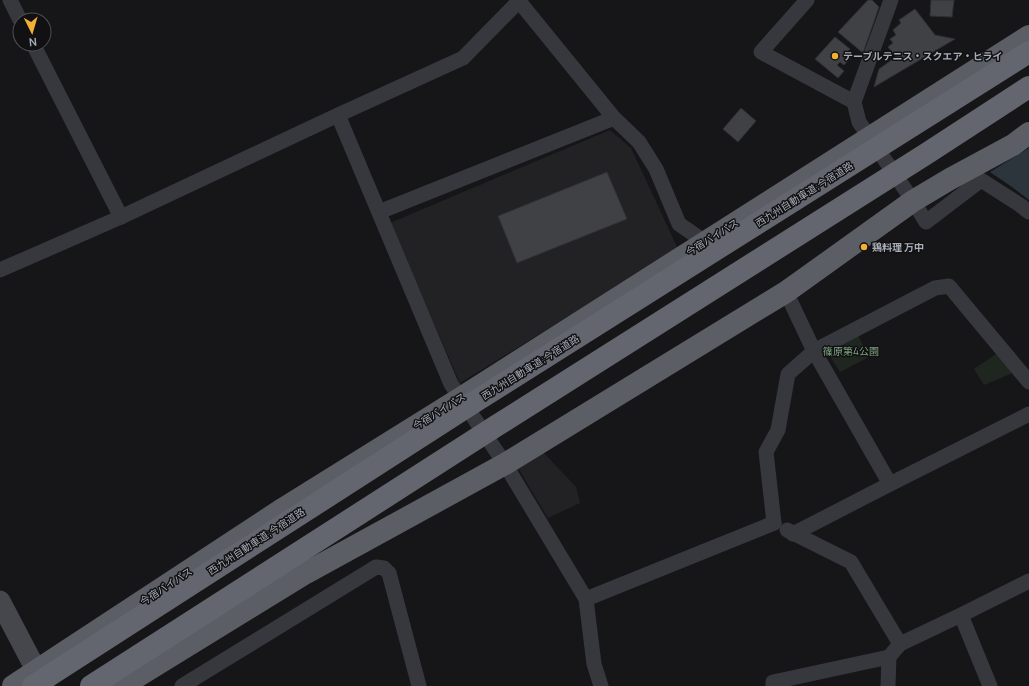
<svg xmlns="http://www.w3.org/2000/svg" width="1029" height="686" font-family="Manrope,'Noto Sans JP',sans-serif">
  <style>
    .built { fill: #222225 }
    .green { fill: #1e261f }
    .water { fill: #2c353c }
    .building { fill: #404145; stroke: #303034 }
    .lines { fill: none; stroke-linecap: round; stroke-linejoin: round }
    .minor { stroke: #37383d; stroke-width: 15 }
    .secondary { stroke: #45474d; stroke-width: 21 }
    .trunk { stroke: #5b5e65; stroke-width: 22 }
    .motorway-bridge { stroke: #63666e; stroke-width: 22 }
    .poi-dot { fill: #f2b134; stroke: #111113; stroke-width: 1.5 }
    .labels { text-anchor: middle; stroke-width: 3; stroke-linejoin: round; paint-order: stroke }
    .poi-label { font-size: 10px; font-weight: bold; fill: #a8adb8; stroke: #111113; text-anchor: start }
    .street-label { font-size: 10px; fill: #a8adb8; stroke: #111113 }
    .park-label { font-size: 10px; fill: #7fa381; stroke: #111113 }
  </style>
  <rect width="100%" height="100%" fill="#161618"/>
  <g class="built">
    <polygon points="610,130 631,148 678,249 460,383 390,223"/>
    <polygon points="542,451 576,487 580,503 548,518 518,468"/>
  </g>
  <g class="green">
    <polygon points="857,333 869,357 840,372 826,350"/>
    <polygon points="996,354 1013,373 984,385 974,369"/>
  </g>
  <polygon class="water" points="1029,148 1029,200 1012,187 990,172"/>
  <g class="building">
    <polygon points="868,0 872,0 879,7 863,53 838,32"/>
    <polygon points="931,0 954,0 952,17 930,16"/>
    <polygon points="915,9 935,35 955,39 874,87 879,69 896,57 888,47 893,43 890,39 896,35 893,30 901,23 899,20"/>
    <polygon points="835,37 850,49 846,53 851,57 844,65 840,62 837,65 844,71 838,78 815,59"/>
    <polygon points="741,108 756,121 738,142 723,129"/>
    <polygon points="607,172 627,219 517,263 498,216"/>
  </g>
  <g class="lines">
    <g class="minor">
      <polyline points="10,0 20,20"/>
      <polyline points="518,0 614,118 639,142 656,169 679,224 705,242"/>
      <polyline points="807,0 761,52 854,102"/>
      <polyline points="891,0 854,102 859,122 913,201 926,222 981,180 1020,205 1029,212"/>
      <polyline points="33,44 121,217"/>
      <polyline points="338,115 463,58 519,1"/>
      <polyline points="379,212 614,118"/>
      <polyline points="0,270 121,217 338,115 451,384 505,464 586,599 594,664 601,686"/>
      <polyline points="786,292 814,351 890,484"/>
      <polyline points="774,523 766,452 778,430 788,374 814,351 935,288 949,286 1029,382"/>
      <polyline points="787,530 851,562 900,644"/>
      <polyline points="793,534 890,484 1029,414"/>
      <polyline points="586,599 774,523"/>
      <polyline points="961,615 990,686"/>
      <polyline points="182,686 376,567 384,568 389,573 419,686"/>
      <polyline points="773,686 773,682 889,657"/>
      <polyline points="888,686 889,657 900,644 961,615 1029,581"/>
    </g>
    <polyline class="secondary" points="0,601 44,685"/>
    <g class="trunk">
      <polyline points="13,686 284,508 459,399 1029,36"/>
      <polyline points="122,686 306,573 505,464 786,292 913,201 950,179 1013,145 1029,133"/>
    </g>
    <g class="motorway-bridge">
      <polyline points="33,686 479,399 1029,52"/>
      <polyline points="91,686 496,426 926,154 1029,87"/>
    </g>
  </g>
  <g class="poi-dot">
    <circle cx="835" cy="56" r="4"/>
    <circle cx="864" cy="247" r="4"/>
  </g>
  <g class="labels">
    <g class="poi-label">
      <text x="843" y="60">テーブルテニス・スクエア・ヒライ</text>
      <text x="872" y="251">鶏料理 万中</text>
    </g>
    <g class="street-label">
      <text transform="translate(804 194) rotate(-32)" y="4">西九州自動車道;今宿道路</text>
      <text transform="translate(712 237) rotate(-32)" y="4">今宿バイパス</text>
      <text transform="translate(530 367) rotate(-32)" y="4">西九州自動車道;今宿道路</text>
      <text transform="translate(439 411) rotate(-32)" y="4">今宿バイパス</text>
      <text transform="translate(256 541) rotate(-33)" y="4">西九州自動車道;今宿道路</text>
      <text transform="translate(166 586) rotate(-33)" y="4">今宿バイパス</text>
    </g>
    <g class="park-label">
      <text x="851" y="355">篠原第4公園</text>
    </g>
  </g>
  <g transform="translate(32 32) rotate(175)"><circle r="19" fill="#111113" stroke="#4d4f55"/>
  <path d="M0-3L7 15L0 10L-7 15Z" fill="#f2b134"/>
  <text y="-6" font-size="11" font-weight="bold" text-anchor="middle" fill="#a8adb8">N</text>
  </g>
</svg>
